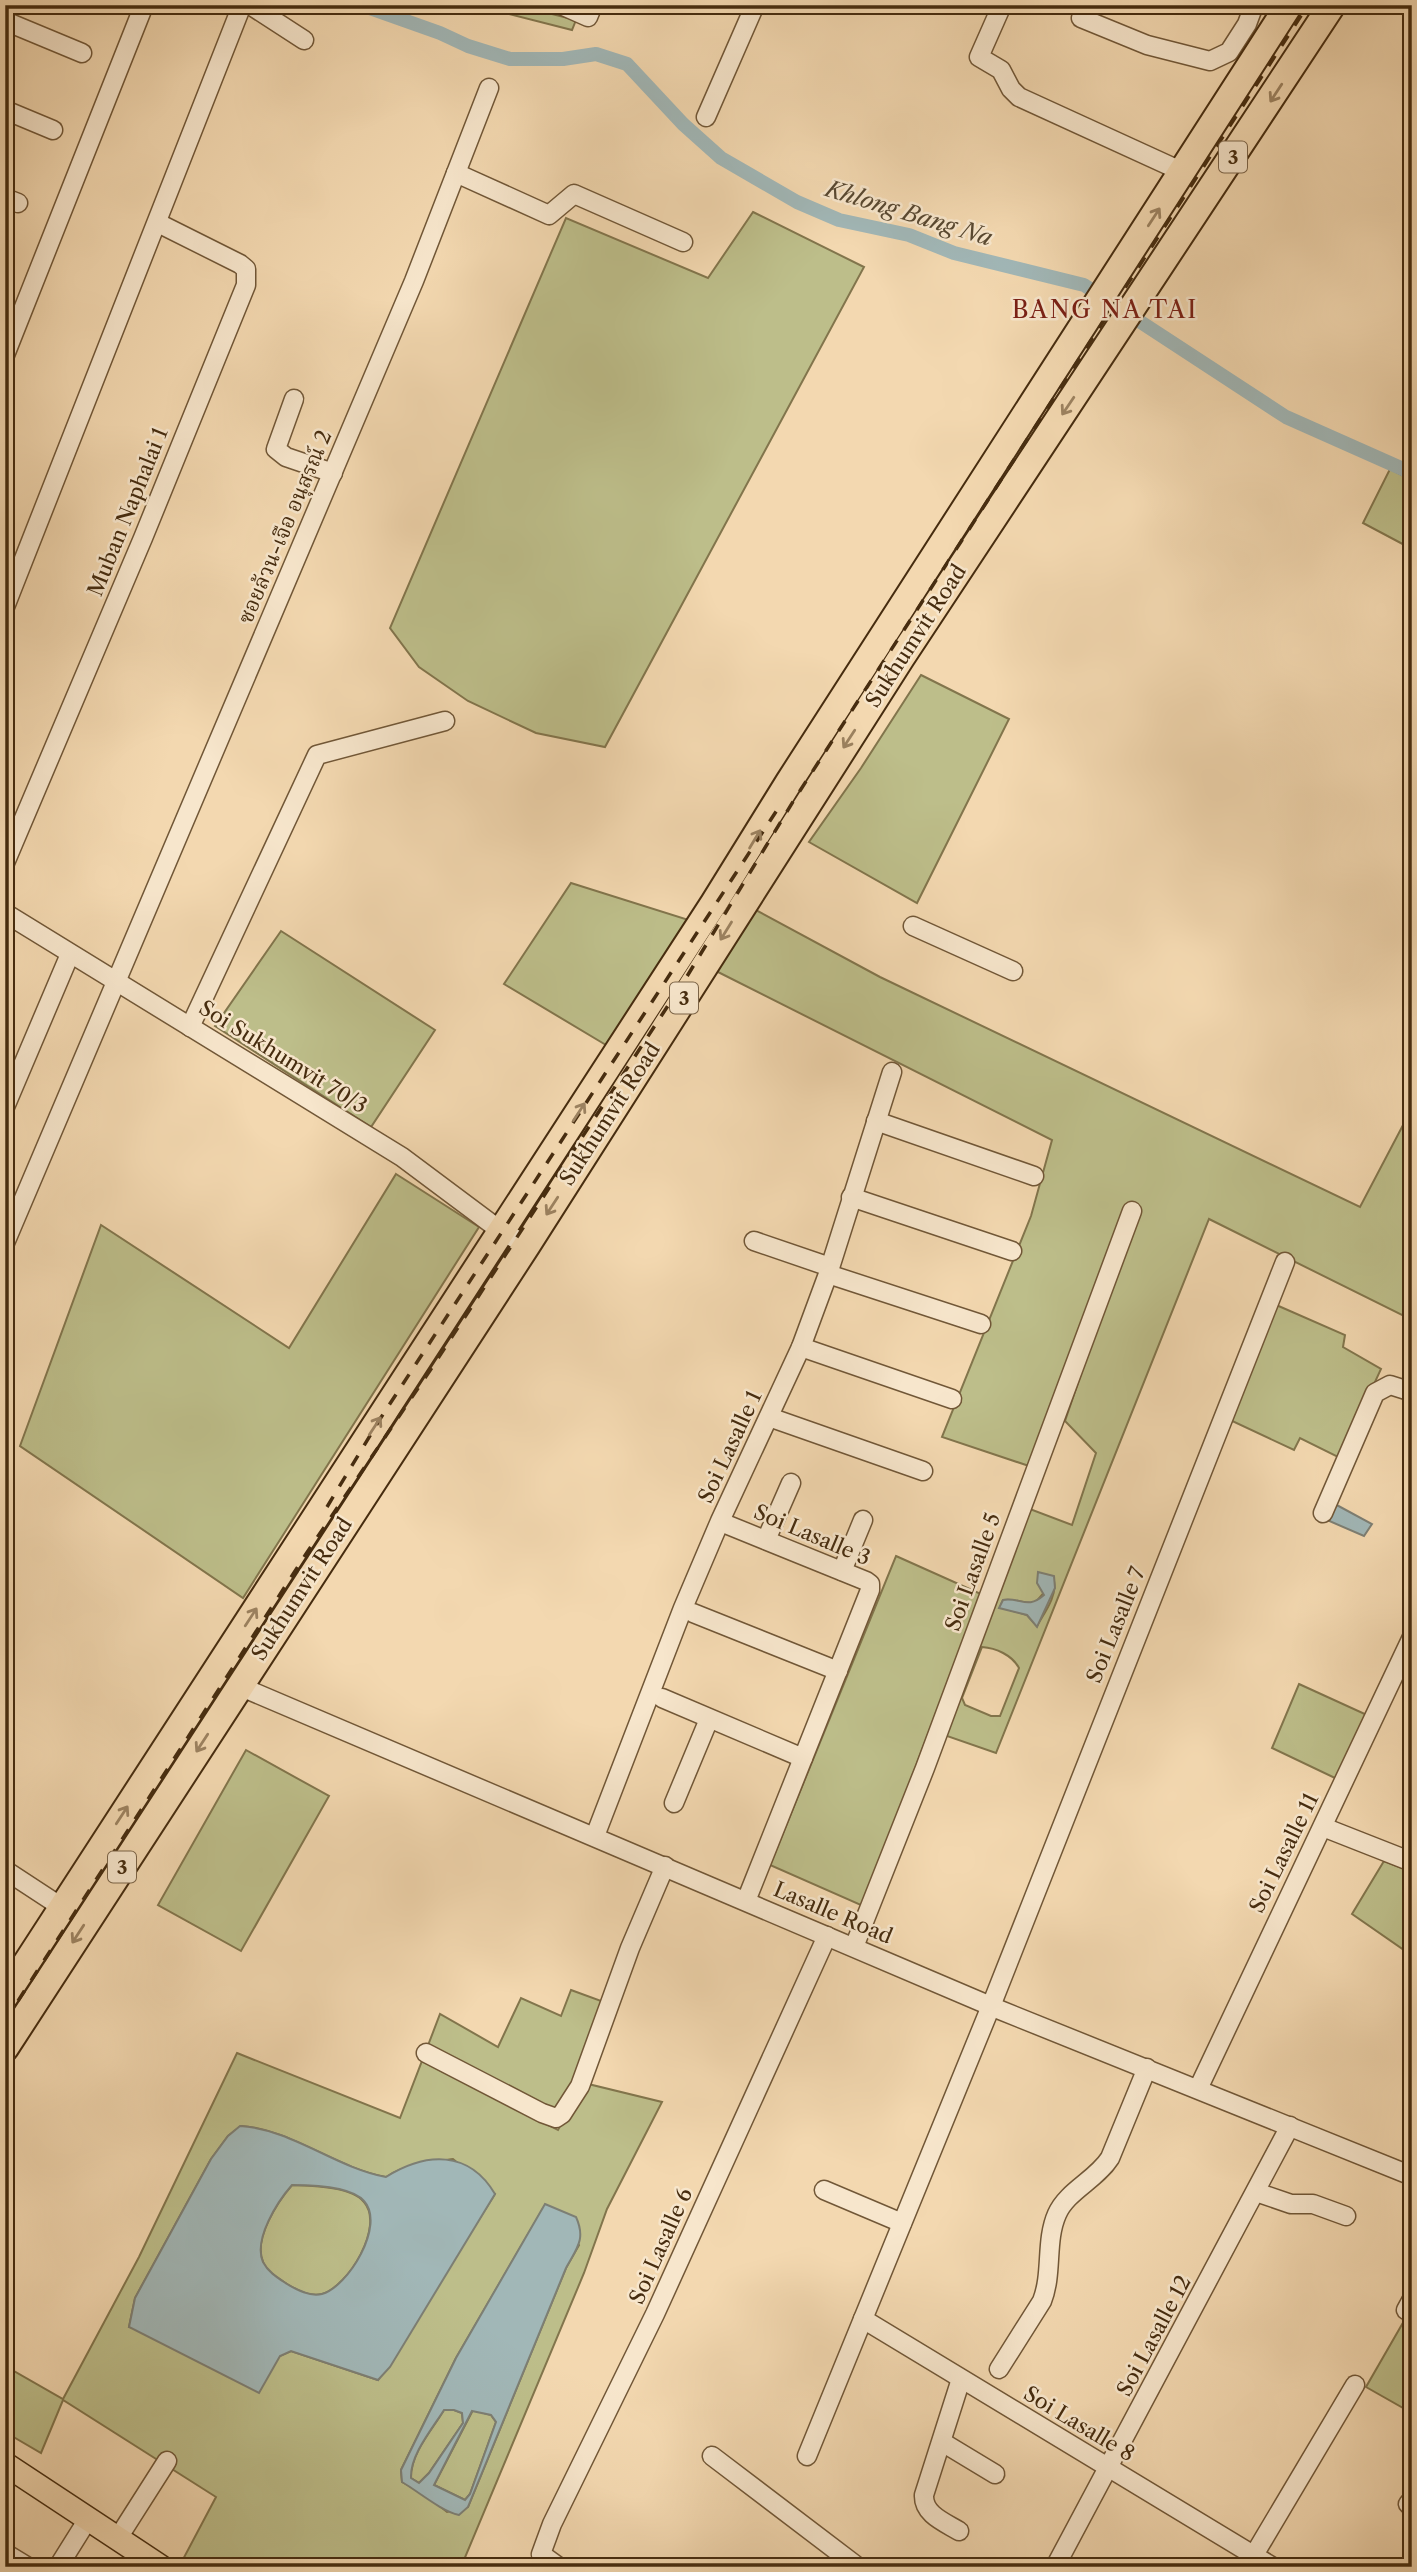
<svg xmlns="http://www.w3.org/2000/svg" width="1417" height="2572" font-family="'Libre Caslon Text','Noto Serif Thai',serif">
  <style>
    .green { fill: #bdbe8a; stroke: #82754c; stroke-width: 2; fill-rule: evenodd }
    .water { fill: #a1b7b7; stroke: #7d7f74; stroke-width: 2; fill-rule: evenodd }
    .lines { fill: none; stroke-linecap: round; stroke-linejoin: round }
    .canal { stroke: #a1b7b7; stroke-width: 14 }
    .minor-casing { stroke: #715737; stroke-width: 21 }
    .major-casing { stroke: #462c0f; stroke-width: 26 }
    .highway-casing { stroke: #462c0f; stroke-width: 30 }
    .minor { stroke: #f7e6cc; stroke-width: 18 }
    .major { stroke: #f3d8b0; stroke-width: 23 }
    .highway { stroke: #f3d8b0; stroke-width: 26 }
    .rail { stroke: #462c0f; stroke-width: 3.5; stroke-dasharray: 12 12; stroke-linecap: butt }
    .oneway { stroke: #9c8260 }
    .labels { text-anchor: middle; stroke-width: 5; stroke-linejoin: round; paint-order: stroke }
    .shield { fill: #f7e6cc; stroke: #7b6448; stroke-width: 2 }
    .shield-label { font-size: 19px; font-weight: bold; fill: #462c0f }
    .street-label { font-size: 21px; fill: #462c0f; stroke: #f7e6cc }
    .water-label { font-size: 23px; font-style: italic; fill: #584831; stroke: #f7e6cc }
    .quarter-label { font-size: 24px; letter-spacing: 2px; fill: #7a1f14; stroke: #f7e6cc }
  </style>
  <rect width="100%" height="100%" fill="#f3d8b0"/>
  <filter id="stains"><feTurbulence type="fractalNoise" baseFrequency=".00286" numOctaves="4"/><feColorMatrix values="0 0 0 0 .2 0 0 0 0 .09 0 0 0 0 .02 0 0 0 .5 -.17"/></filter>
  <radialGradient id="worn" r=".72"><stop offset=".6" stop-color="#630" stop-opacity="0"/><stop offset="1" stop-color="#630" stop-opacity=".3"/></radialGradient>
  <g class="green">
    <polygon points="473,5 516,5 576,20 572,30"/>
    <polygon points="753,212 864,267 605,747 536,733 468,701 419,667 390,628 566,218 708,278"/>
    <polygon points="1390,469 1412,480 1412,549 1363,523"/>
    <polygon points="921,675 1009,719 917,903 809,842 861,768"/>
    <polygon points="571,883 695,922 611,1048 504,984"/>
    <path d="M752,908L880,977L1360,1207L1412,1108V1320L1209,1219L996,1753L944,1735L1030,1509L1072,1525L1096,1453L1065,1421L1100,1318L1029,1466L942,1437L1031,1216L1052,1140L716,971ZM1054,1581C1057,1597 1044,1613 1037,1626L1027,1615L1000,1607L1003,1600C1015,1598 1023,1604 1035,1603ZM982,1647C996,1648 1012,1655 1019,1668L1000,1716H991L965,1705L962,1698Z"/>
    <polygon points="281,931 435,1030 371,1127 215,1026"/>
    <polygon points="396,1174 479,1227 243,1598 20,1446 101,1225 289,1348"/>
    <polygon points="1274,1304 1345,1335 1343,1347 1381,1369 1340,1458 1300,1438 1294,1450 1230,1420"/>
    <polygon points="896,1556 981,1594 863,1906 770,1865"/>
    <polygon points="1299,1684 1367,1715 1337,1779 1272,1748"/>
    <polygon points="246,1750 329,1796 241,1951 158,1905"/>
    <polygon points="1384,1861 1412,1872 1412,1938 1404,1950 1352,1914"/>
    <polygon points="571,1990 604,2002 573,2081 557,2110 549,2111 427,2048 440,2014 498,2047 521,1998 561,2016"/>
    <path d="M237,2053L400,2118L422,2061L558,2130L584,2083L662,2102L607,2209L584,2273L461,2567H182L180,2565L216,2497L63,2400L41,2453L5,2432V2366L63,2399L139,2257ZM241,2126C290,2129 336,2168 386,2177C406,2164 429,2162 453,2159L495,2194L378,2380L291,2351L280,2356L129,2327L135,2298L211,2159L228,2136ZM545,2205L579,2245L566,2268L468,2507L447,2512L427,2496L402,2482L401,2470L456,2358Z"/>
    <path d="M292,2185C312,2186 351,2186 364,2202C385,2226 348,2287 322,2294C309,2297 297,2290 287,2284C278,2278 267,2272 263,2262C253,2239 278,2201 292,2185Z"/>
    <polygon points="1412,2307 1412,2413 1366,2387"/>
    <path d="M444,2410H454L462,2413L463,2423L429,2473L419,2483L411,2478C410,2454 432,2430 444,2410Z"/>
    <polygon points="473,2410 491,2415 496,2422 470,2494 465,2500 434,2485"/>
  </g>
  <g class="water">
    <polygon points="1333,1503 1372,1524 1364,1536 1327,1520"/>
    <path d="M1038,1572L1054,1576L1055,1588L1037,1627L1027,1615L999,1608L1003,1600C1021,1597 1027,1610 1044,1595L1037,1583Z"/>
    <path d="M240,2126C292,2129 336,2168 386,2177C426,2152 469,2150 495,2194L390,2367L378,2380L291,2351L280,2356L259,2393L129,2327L135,2298L211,2159L228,2136ZM292,2185C311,2185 351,2186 364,2201C386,2225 348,2287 322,2294C310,2297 297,2290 287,2284C278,2278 268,2272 263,2262C253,2239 278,2201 292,2185Z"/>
    <path d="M545,2204L576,2217C586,2239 577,2248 566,2268L468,2507L459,2515C441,2511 419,2492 402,2482L401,2470L456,2358ZM444,2410H454L462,2413L463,2423L429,2473L419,2483L411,2478C410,2455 432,2429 444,2410ZM472,2411L491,2415L496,2422L470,2494L465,2500L434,2485Z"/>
  </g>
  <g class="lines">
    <polyline class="canal" points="361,5 440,33 468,46 510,59 563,59 596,54 627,64 683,124 721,158 797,202 839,220 909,235 954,253 1084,285 1286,417 1412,473"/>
    <g class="minor-casing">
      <g id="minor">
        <polyline points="250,5 304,40"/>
        <polyline points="561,5 588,17 593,5"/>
        <polyline points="1002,5 979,57 1001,70 1011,89 1019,97 1183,172"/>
        <polyline points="1086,5 1081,18 1147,45 1210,61 1229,52 1247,24 1254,5"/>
        <polyline points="5,21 82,53"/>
        <polyline points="5,110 53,130"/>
        <polyline points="706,117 755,5"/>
        <polyline points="456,173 549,215 574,194 683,242"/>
        <polyline points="5,198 18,203"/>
        <polyline points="5,355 144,5"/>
        <polyline points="294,399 276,449 286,457 333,473"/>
        <polyline points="5,607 242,5"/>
        <polyline points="5,863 143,538 246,285 246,269 240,264 158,223"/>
        <polyline points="5,913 402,1157 501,1231 527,1245"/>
        <polyline points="913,926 1013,971"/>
        <polyline points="190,1027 317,755 445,721"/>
        <polyline points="5,1107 70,954"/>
        <polyline points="876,1121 1034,1176"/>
        <polyline points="851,1197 1012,1251"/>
        <polyline points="754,1241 830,1267"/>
        <polyline points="5,1243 414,281 489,88"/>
        <polyline points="828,1274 981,1324"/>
        <polyline points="801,1347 952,1399"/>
        <polyline points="769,1417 923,1471"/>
        <polyline points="1323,1513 1375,1393 1390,1385 1412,1392"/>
        <polyline points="728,1525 866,1581 870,1584 870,1590 746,1901"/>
        <polyline points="766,1540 791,1483"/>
        <polyline points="842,1571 863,1520"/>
        <polyline points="693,1613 838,1671"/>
        <polyline points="239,1686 1000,2010 1412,2176"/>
        <polyline points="662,1698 803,1758"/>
        <polyline points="674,1803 709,1719"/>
        <polyline points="1323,1827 1412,1862"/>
        <polyline points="595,1836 683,1608 720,1521 801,1347 828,1274 892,1072"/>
        <polyline points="5,1870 63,1908"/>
        <polyline points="854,1947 925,1768 1132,1211"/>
        <polyline points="426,2053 542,2113 556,2118 562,2114 580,2086 630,1948 665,1866"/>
        <polyline points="1198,2089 1412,1637"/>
        <polyline points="824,2190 902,2223"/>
        <polyline points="1256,2192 1291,2204 1313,2204 1346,2216"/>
        <polyline points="1406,2310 1412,2299"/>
        <polyline points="863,2319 1273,2567"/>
        <path d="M999,2369L1042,2301C1053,2273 1045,2241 1057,2214C1067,2191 1096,2180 1110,2158L1147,2068"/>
        <polyline points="942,2442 995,2474"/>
        <polyline points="712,2456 858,2567"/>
        <polyline points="807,2456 991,2006 1285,1262"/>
        <polyline points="1412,2499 1408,2504 1412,2505"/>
        <path d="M959,2531C944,2522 923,2514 924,2495L961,2379"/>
        <polyline points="118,2538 167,2461"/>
        <polyline points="5,2553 28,2567"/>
        <polyline points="1254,2555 1355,2385"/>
        <polyline points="58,2567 88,2519"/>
        <polyline points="559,2567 541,2554 552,2524 655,2314 827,1936"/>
        <polyline points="1055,2567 1290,2126"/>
      </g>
    </g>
    <g class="major-casing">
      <polyline id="major" points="5,2464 161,2567"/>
    </g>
    <g class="highway-casing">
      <g id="highway">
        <polyline points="5,1996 714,903 789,782 1289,5"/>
        <polyline points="5,2048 527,1245 901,658 1332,5"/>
      </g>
    </g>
    <use href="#minor" class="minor"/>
    <use href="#major" class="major"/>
    <use href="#highway" class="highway"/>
    <g class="rail">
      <polyline points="327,1507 380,1419 779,807"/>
      <polyline points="5,2021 306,1554 431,1369 686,978 794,800 1308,5"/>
    </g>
  </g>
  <defs><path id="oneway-shaft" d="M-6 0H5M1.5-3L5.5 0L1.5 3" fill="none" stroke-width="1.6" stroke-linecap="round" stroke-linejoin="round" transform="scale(1.75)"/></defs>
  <g class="oneway">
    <use href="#oneway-shaft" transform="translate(1276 93) rotate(123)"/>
    <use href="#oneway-shaft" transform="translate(1154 217) rotate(-57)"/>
    <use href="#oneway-shaft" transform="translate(1068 406) rotate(124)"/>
    <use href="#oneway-shaft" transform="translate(849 739) rotate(123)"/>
    <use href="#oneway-shaft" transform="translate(755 839) rotate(-59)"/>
    <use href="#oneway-shaft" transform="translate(726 931) rotate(122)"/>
    <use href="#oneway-shaft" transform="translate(579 1112) rotate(-57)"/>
    <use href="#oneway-shaft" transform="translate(552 1206) rotate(123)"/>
    <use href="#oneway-shaft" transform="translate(375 1426) rotate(-57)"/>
    <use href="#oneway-shaft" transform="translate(251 1617) rotate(-57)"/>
    <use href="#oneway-shaft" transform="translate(202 1743) rotate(123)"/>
    <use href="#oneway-shaft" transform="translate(122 1815) rotate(-57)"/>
    <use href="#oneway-shaft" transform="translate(78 1934) rotate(123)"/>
  </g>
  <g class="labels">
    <g class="shield">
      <rect x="1219" y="141.5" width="28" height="31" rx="5"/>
      <rect x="670" y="982.5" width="28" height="31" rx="5"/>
      <rect x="108" y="1851.5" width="28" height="31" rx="5"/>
    </g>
    <g class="shield-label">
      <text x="1233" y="164">3</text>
      <text x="684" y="1005">3</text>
      <text x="122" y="1874">3</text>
    </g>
    <g class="street-label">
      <text transform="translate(128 512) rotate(-68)" y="7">Muban Naphalai 1</text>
      <text transform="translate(285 527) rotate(-67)" y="7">ซอยล้วน-เจือ อนุสรณ์ 2</text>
      <text transform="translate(916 636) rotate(-57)" y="7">Sukhumvit Road</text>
      <text transform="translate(283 1057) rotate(32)" y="7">Soi Sukhumvit 70/3</text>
      <text transform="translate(610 1114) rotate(-57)" y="7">Sukhumvit Road</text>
      <text transform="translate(730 1447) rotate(-65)" y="7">Soi Lasalle 1</text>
      <text transform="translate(812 1535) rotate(23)" y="7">Soi Lasalle 3</text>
      <text transform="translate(973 1572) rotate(-70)" y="7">Soi Lasalle 5</text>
      <text transform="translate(302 1589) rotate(-57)" y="7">Sukhumvit Road</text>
      <text transform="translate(1116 1625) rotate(-68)" y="7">Soi Lasalle 7</text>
      <text transform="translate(1284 1853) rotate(-64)" y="7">Soi Lasalle 11</text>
      <text transform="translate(833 1913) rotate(23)" y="7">Lasalle Road</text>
      <text transform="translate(661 2246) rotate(-66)" y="7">Soi Lasalle 6</text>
      <text transform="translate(1154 2336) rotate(-62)" y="7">Soi Lasalle 12</text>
      <text transform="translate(1079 2424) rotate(31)" y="7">Soi Lasalle 8</text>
    </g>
    <g class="water-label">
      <text transform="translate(909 213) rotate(17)" y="8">Khlong Bang Na</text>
    </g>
    <g class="quarter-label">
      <text x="1105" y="318">BANG NA TAI</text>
    </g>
  </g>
  <rect width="1417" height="2572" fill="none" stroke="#f3d8b0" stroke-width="28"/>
  <rect x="7" y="7" width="1403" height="2558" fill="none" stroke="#462c0f" stroke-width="3.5"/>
  <rect x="14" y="14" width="1389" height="2544" fill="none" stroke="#462c0f" stroke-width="2"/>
  <rect width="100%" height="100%" filter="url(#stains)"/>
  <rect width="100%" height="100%" fill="url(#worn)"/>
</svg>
